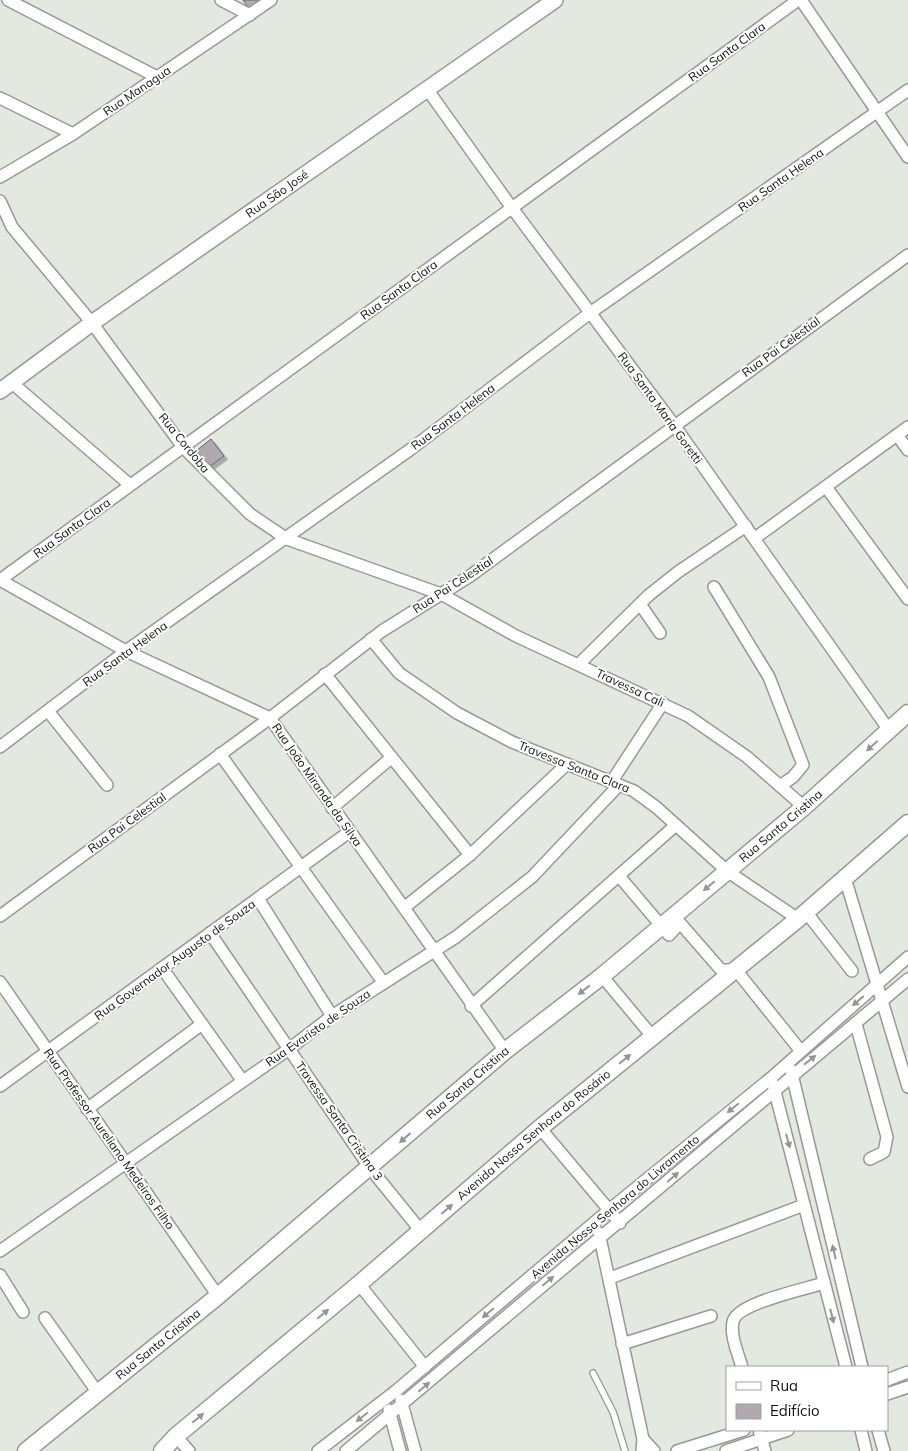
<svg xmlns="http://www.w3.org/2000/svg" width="908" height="1451" font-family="Mulish,sans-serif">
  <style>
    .building { fill: #b0a9af; stroke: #686167; filter: url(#shadow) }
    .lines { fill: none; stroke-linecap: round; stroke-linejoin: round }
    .service-casing { stroke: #959b93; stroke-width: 8 }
    .minor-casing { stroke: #959b93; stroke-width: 14 }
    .tertiary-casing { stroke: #959b93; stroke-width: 18 }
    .secondary-casing { stroke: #959b93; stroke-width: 19 }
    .service { stroke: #fff; stroke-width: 5.5 }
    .minor { stroke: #fff; stroke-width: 11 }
    .tertiary { stroke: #fff; stroke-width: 15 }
    .secondary { stroke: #fff; stroke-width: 16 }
    .oneway { fill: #949594 }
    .labels { text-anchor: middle; stroke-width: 4; stroke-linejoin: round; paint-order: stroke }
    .street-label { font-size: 12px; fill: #111311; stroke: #fff }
  </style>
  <defs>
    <filter id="shadow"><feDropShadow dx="3.5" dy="3.5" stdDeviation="0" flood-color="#0004"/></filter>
  </defs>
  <rect width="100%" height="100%" fill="#e3e9e1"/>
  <g class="building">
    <polygon points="243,0 261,0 249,9"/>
    <polygon points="211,439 224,456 209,467 196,451"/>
  </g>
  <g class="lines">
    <g class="service-casing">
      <polyline id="service" points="593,1373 613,1412 625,1451"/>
    </g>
    <g class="minor-casing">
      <g id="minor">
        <polyline points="8,0 157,77"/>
        <polyline points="221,0 250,15"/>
        <polyline points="801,0 908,157"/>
        <polyline points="427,89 512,208 674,425 889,730"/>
        <polyline points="0,98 73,134"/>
        <polyline points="0,177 73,134 271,0"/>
        <polyline points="0,201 12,227 92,323 183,447 250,514 287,539 441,594 516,636 688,716 747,757 804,807"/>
        <polyline points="11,382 130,485"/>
        <polyline points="897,435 908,450"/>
        <polyline points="826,487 908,599"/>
        <polyline points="755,538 908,427"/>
        <polyline points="714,587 769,677 803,765 793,777 780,786"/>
        <polyline points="640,604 660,633"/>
        <polyline points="371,639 399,673 457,713 512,742 634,791 656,807 727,871 798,919"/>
        <polyline points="579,664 649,595 678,572 746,526"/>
        <polyline points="325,674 470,855"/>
        <polyline points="48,711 107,785"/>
        <polyline points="0,747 126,651 411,449 590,313 908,90"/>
        <polyline points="220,754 383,982"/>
        <polyline points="612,781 663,703"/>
        <polyline points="332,808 391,758"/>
        <polyline points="619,876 669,935 680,923 721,970 736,970 800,1050"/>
        <polyline points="845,878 908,1087"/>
        <polyline points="259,900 332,1016"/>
        <polyline points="405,907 470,855 567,764"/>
        <polyline points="806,912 852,971"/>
        <polyline points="0,916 270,718 382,631 470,576 908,255"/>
        <polyline points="210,933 370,1168 421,1231"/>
        <polyline points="162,968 242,1080"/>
        <polyline points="602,976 652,1036"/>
        <polyline points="0,982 218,1296"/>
        <polyline points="471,1006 676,825"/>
        <polyline points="856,1024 887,1137 884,1152 870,1159"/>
        <polyline points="505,1051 270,718 126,651 0,580 798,0"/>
        <polyline points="791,1070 862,1367"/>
        <polyline points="773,1084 846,1367"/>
        <polyline points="0,1086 349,832"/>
        <polyline points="87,1109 202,1024"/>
        <polyline points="540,1128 620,1223"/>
        <polyline points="599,1233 643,1439 642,1451"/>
        <polyline points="0,1251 289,1049 332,1016 456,937 532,877 619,785"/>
        <polyline points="0,1275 23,1312"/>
        <polyline points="610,1278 804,1205"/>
        <polyline points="359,1284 425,1367"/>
        <polyline points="45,1318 98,1393"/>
        <polyline points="622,1344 711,1316"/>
        <path d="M742,1367C738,1353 730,1336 733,1322C736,1303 806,1289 824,1283"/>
        <polyline points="887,1380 908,1372"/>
        <polyline points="887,1394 908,1387"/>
        <polyline points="401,1400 415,1451"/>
        <polyline points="389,1410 400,1451"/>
        <polyline points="759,1430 765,1451"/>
        <polyline points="861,1430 866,1451"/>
        <polyline points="878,1430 884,1451"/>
        <polyline points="176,1436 189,1451"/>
        <polyline points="643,1439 654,1451"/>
        <polyline points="318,1451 397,1390 609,1210 771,1078 908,957"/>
        <polyline points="346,1451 908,979"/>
        <polyline points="677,1451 744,1430"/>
        <polyline points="726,1451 788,1430"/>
      </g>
    </g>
    <g class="tertiary-casing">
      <g id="tertiary">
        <path id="s1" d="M0,391L92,323L555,0"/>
      </g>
    </g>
    <g class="secondary-casing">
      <g id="secondary">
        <path id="s2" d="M26,1451L218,1296L505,1051L602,976L804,807L908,713"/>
        <path id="s3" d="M162,1451L176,1436L359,1284L540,1128L798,919L908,823"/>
      </g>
    </g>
    <use href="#service" class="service"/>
    <use href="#minor" class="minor"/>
    <use href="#tertiary" class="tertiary"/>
    <use href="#secondary" class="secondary"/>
  </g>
  <defs><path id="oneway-solid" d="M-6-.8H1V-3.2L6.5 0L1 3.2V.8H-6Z" transform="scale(1.25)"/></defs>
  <g class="oneway">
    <use href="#oneway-solid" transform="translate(872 746) rotate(138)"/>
    <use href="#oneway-solid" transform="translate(709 886) rotate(140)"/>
    <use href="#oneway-solid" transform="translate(584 990) rotate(142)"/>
    <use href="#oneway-solid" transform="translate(858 1001) rotate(139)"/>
    <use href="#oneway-solid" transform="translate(625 1059) rotate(-39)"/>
    <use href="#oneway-solid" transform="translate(810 1060) rotate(-38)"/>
    <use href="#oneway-solid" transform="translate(733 1108) rotate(141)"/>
    <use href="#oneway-solid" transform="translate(405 1138) rotate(139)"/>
    <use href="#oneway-solid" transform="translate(788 1141) rotate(75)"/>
    <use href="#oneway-solid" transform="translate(673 1177) rotate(-41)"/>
    <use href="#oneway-solid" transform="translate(447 1209) rotate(-41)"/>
    <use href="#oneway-solid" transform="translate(834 1252) rotate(-103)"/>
    <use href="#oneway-solid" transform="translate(548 1281) rotate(-40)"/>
    <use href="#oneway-solid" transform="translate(488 1313) rotate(140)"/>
    <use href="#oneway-solid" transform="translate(323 1314) rotate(-40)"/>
    <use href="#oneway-solid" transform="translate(832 1316) rotate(76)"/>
    <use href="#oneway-solid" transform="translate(424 1387) rotate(-40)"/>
    <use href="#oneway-solid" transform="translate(362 1417) rotate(143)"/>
    <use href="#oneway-solid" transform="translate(198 1418) rotate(-40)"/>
  </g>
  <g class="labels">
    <g class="street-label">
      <text transform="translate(727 52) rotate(-36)" y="4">Rua Santa Clara</text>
      <text transform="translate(137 91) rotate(-34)" y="4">Rua Managua</text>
      <text transform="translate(781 180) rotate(-35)" y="4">Rua Santa Helena</text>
      <text dy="4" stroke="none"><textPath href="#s1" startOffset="340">Rua São José</textPath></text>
      <text transform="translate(399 290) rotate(-36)" y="4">Rua Santa Clara</text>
      <text transform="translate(781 347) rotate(-36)" y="4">Rua Pai Celestial</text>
      <text transform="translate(660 408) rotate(54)" y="4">Rua Santa Maria Goretti</text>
      <text transform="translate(453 417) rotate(-37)" y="4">Rua Santa Helena</text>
      <text transform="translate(184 443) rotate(51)" y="4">Rua Cordoba</text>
      <text transform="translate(72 528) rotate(-36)" y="4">Rua Santa Clara</text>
      <text transform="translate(453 585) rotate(-33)" y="4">Rua Pai Celestial</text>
      <text transform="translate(125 654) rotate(-36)" y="4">Rua Santa Helena</text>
      <text transform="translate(630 688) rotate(25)" y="4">Travessa Cali</text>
      <text transform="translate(574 767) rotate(22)" y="4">Travessa Santa Clara</text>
      <text transform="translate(317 785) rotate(55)" y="4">Rua João Miranda da Silva</text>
      <text transform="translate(127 823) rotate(-36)" y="4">Rua Pai Celestial</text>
      <text dy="4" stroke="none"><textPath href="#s2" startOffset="980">Rua Santa Cristina</textPath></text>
      <text transform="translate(175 960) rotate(-36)" y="4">Rua Governador Augusto de Souza</text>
      <text transform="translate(318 1028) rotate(-35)" y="4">Rua Evaristo de Souza</text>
      <text dy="4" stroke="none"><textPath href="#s2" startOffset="575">Rua Santa Cristina</textPath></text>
      <text transform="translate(339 1121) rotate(55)" y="4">Travessa Santa Cristina 3</text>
      <text dy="4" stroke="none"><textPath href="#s3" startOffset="488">Avenida Nossa Senhora do Rosário</textPath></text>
      <text transform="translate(109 1139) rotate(55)" y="4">Rua Professor Aureliano Medeiros Filho</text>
      <text transform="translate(615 1207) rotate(-40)" y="4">Avenida Nossa Senhora do Livramento</text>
      <text dy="4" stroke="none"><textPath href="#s2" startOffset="170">Rua Santa Cristina</textPath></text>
    </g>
  </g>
  <rect x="726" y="1366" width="162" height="65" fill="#ffffff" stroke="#a0a1a0"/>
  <rect x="736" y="1382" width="25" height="8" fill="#ffffff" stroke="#a0a1a0"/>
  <text x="770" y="1391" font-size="15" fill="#111311">Rua</text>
  <rect x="736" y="1404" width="25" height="15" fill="#b0a9af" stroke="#a0a1a0"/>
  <text x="770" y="1416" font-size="15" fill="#111311">Edifício</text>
</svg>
